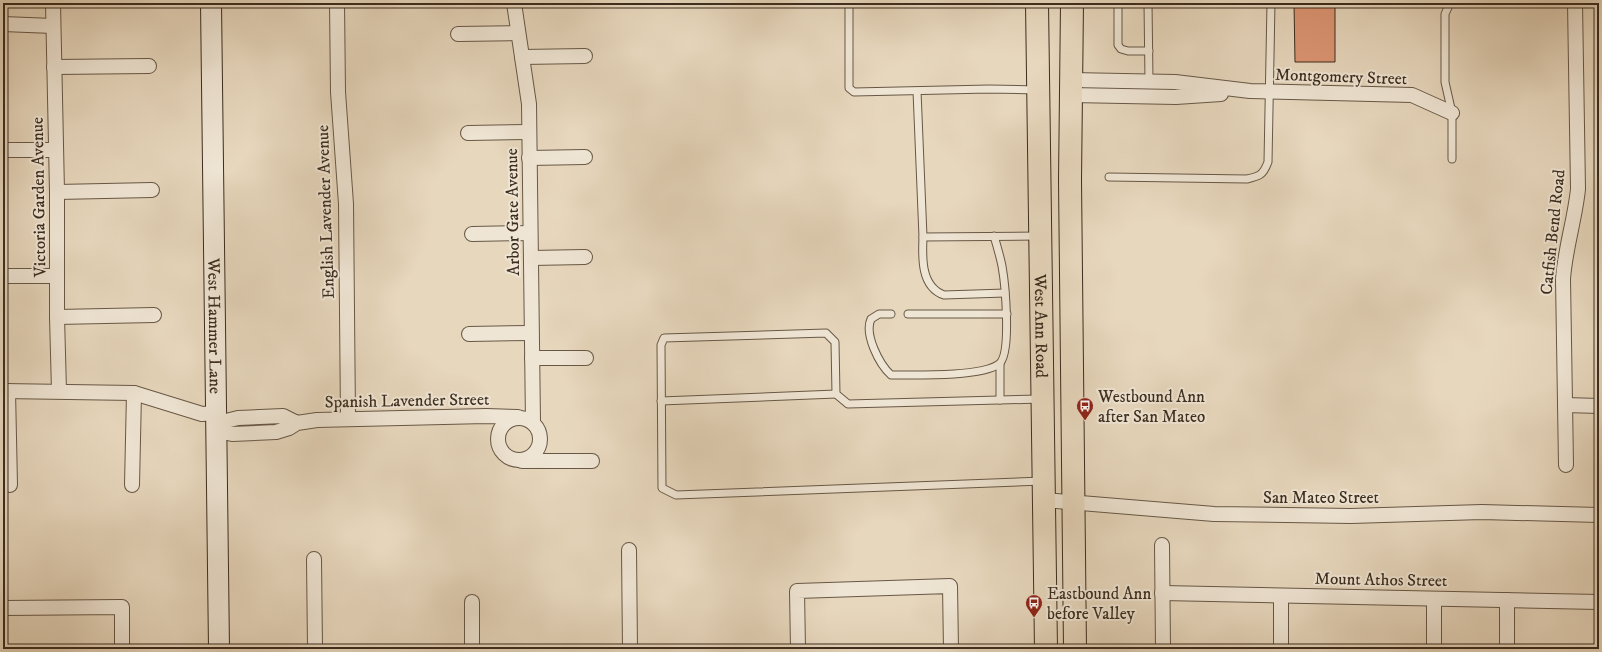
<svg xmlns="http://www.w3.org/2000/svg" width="1602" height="652" font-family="'IM FELL DW Pica',serif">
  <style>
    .building { fill: #dc9573; stroke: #3c2d1f }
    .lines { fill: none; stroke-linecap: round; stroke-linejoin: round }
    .lane-casing { stroke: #675846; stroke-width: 9 }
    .street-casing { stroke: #675846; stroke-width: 16 }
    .secondary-casing { stroke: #3c2d1f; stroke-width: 22 }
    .primary-casing { stroke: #3c2d1f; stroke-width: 24 }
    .lane { stroke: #efe5d4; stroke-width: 7 }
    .street { stroke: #efe5d4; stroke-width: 14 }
    .secondary { stroke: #efe5d4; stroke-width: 20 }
    .primary { stroke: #e7d7bd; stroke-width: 22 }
    .labels { text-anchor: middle; stroke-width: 4; stroke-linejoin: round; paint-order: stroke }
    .street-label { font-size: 17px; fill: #3c2d1f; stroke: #efe5d4 }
    .poi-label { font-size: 17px; fill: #3c2d1f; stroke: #efe5d4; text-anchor: start }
  </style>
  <rect width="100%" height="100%" fill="#e7d7bd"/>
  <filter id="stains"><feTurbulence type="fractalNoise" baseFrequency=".005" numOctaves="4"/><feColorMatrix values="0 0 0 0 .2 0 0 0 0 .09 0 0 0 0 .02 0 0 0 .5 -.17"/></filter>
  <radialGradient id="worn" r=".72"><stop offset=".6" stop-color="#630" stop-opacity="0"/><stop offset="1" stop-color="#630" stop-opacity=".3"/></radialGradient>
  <polygon class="building" points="1294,3 1335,3 1335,62 1295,62"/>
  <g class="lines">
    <g class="lane-casing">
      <g id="lane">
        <polyline points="1118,3 1118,45 1121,49 1128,51 1149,51"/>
        <polyline points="1148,3 1149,81"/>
        <polyline points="1450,3 1445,14 1445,82 1452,113 1452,159"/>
        <polyline points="849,5 849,88 854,92 989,89 1037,90"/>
        <polyline points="917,91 923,237 1038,236"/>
        <path d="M1109,177L1247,179C1260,176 1263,175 1268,162L1271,3"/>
        <path d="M923,237C922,258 921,287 944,295L1005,293"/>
        <path d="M891,314H879L871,319C864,334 879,364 891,375C914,375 982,377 999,364C1012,354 1005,283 1002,266C1000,256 997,246 994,236"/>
        <polyline points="908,314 1007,314"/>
        <polyline points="1000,364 1000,400"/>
        <polyline points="1040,399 848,404 836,394 835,342 826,333 664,338 661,345 662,488 676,495 1042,481"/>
        <polyline points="661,401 836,394"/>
      </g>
    </g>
    <g class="street-casing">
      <g id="street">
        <polyline points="53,3 57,192 57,317 59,391"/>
        <polyline points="337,3 338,92 346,204 348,419"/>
        <polyline points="514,3 529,104 533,422"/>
        <polyline points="3,24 53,26"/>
        <polyline points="458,34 518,33"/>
        <polyline points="522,57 585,56"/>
        <polyline points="54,67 149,66"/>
        <polyline points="1071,80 1175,82 1250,91 1412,95 1452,113"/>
        <polyline points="1071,95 1176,97 1221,94"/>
        <polyline points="468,133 529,132"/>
        <polyline points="3,150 55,150"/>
        <polyline points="529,158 585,157"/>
        <polyline points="57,192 152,190"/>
        <polyline points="472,234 530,233"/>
        <polyline points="531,258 585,257"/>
        <polyline points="3,276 57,276"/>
        <polyline points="57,317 154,315"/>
        <polyline points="469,334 531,333"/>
        <polyline points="532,358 586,358"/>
        <polyline points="3,391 134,393 202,414 217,413"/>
        <polyline points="8,391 10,485"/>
        <polyline points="1565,405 1599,406"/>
        <circle cx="519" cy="439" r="21"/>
        <polyline points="297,423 283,416 238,418 226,421 218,427 227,433 232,434 276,432 289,428 297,423 317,420 486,416 518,417"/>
        <polyline points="522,461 592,461"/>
        <path d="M1566,465L1563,279C1565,249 1575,219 1578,189L1575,3"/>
        <polyline points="132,485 134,393"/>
        <polyline points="1044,500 1214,514 1351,516 1482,512 1599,515"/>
        <polyline points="1162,545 1163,649"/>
        <polyline points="629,550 630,649"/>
        <polyline points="314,559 315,649"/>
        <polyline points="1162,593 1599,602"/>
        <polyline points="1281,596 1281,649"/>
        <polyline points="1434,599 1434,649"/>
        <polyline points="472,602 472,649"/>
        <polyline points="3,608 122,607 122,649"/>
        <polyline points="798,649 797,591 950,586 951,649"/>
        <polyline points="1507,649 1507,600"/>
      </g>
    </g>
    <g class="secondary-casing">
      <g id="secondary">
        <path id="s1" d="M211,3L219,649"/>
      </g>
    </g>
    <g class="primary-casing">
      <g id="primary">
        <path id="s2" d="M1037,3L1046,649"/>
        <polyline points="1072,3 1070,180 1075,649"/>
      </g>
    </g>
    <use href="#lane" class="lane"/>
    <use href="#street" class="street"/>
    <use href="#secondary" class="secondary"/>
    <use href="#primary" class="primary"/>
  </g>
  <defs>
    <g id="bus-pin" transform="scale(0.9)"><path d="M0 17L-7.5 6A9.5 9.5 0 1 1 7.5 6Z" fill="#8f2418" stroke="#efe5d4"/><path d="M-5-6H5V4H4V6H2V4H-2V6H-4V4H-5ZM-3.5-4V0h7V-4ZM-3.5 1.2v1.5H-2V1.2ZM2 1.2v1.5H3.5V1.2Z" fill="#fff"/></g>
  </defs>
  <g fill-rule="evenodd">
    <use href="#bus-pin" x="1085" y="406"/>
    <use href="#bus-pin" x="1034" y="603"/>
  </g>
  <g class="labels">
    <g class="street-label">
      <text transform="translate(1341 76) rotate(2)" y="6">Montgomery Street</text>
      <text transform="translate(38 197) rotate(-91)" y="6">Victoria Garden Avenue</text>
      <text transform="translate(325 212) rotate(-92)" y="6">English Lavender Avenue</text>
      <text transform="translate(512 212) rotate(-91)" y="6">Arbor Gate Avenue</text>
      <text transform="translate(1552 232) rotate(-84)" y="6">Catfish Bend Road</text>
      <text dy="6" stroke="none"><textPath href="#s1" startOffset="323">West Hammer Lane</textPath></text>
      <text dy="6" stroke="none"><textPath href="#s2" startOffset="323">West Ann Road</textPath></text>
      <text transform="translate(407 400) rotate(-1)" y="6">Spanish Lavender Street</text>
      <text x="1321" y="503">San Mateo Street</text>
      <text transform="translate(1381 579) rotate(1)" y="6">Mount Athos Street</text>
    </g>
    <g class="poi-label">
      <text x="1098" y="402">Westbound Ann<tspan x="1098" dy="20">after San Mateo</tspan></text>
      <text x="1047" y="599">Eastbound Ann<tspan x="1047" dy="20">before Valley</tspan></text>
    </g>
  </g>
  <rect width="1602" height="652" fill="none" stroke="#e7d7bd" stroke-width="16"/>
  <rect x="4" y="4" width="1594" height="644" fill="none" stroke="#3c2d1f" stroke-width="2"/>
  <rect x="8" y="8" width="1586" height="636" fill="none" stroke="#3c2d1f"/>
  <rect width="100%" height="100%" filter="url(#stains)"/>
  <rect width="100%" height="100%" fill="url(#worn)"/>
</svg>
